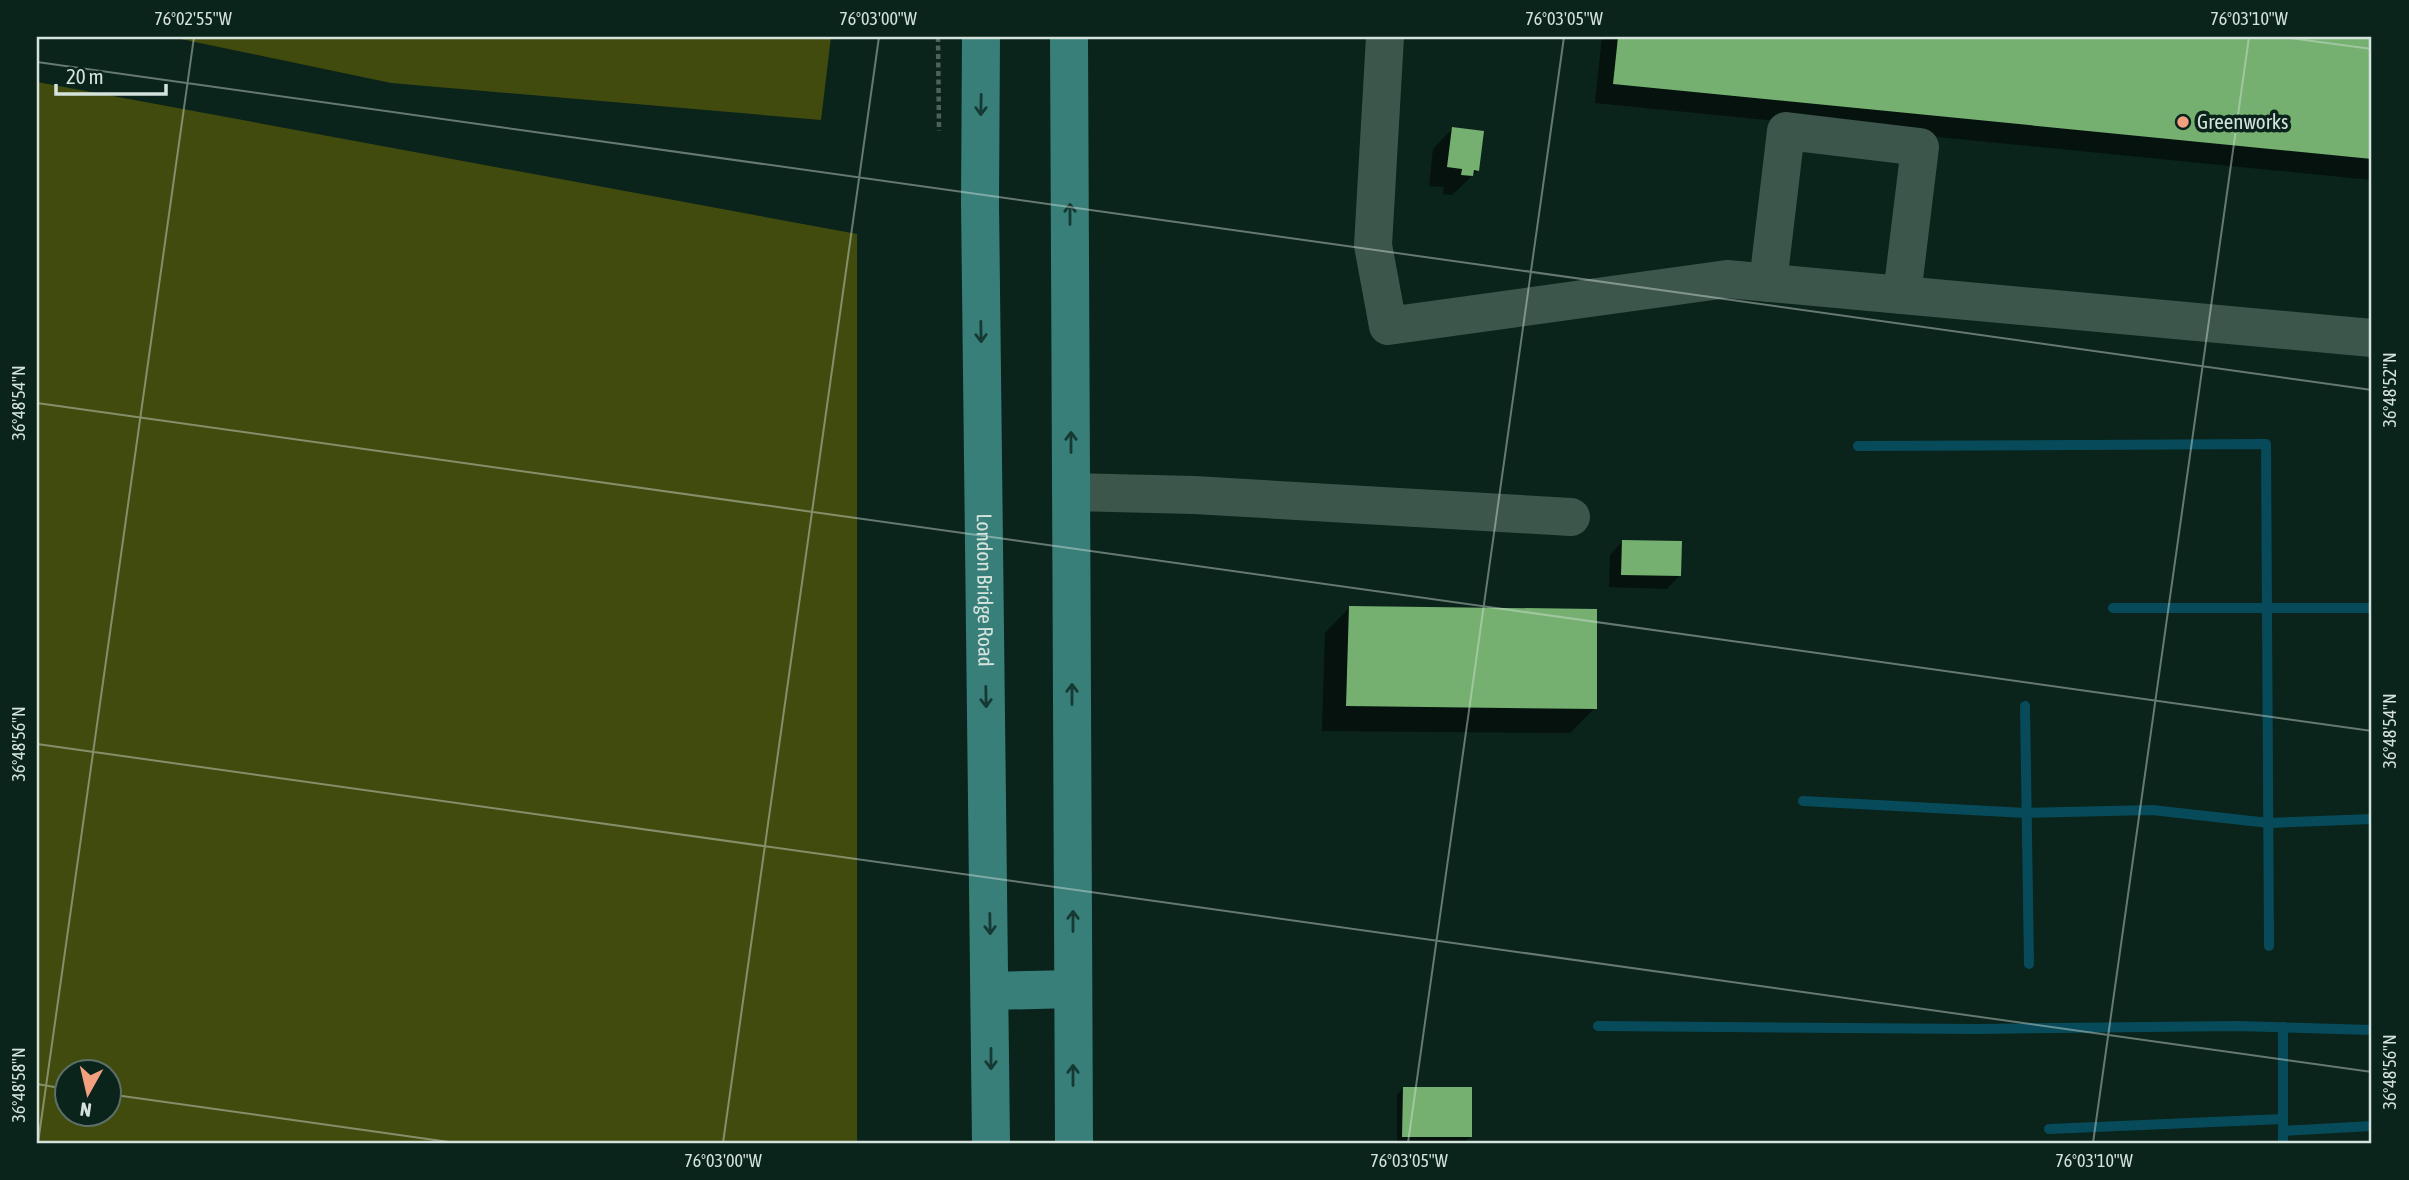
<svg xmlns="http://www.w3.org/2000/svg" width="2409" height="1180" font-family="'Asap Condensed',sans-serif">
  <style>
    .green { fill: #424b0e; fill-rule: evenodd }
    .shadow { fill: #0007 }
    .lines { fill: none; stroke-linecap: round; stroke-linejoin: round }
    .stream { stroke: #074b5a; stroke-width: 10 }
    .building { fill: #75b070 }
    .path { stroke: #4c625a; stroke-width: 4.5; stroke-dasharray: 5 3.5; stroke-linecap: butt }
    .minor { stroke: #3c564c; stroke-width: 38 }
    .major { stroke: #387f7a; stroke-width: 38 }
    .oneway { stroke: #163a33 }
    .ticks { fill: none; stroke: #d4e3dc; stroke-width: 2; stroke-opacity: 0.45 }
    .poi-dot { fill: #f2a080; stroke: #0a231b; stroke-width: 2.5 }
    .labels { text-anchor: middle; stroke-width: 7; stroke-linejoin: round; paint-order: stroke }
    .poi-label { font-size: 21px; fill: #d4e3dc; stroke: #0a231b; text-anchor: start }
    .street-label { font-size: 21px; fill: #d4e3dc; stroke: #0a231b }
    .neatline { fill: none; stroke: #d4e3dc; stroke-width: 2.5 }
    .ticks-label { font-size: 18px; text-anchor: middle; fill: #d4e3dc }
  </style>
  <rect width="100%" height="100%" fill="#0a231b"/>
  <g class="green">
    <polygon points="171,37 831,37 821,120 391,83"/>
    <path d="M37,82L857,234V1143H37ZM66,1072H108V1114H66Z"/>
  </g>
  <g class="shadow">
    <polygon points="1602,37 2372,37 2372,180 1595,103"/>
    <polygon points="1452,129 1478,170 1452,195 1443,194 1444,187 1429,186 1433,149"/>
    <polygon points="1623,541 1680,575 1667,589 1609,587 1610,555"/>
    <polygon points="1349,608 1595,708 1570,733 1322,731 1325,633"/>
    <polygon points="1403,1088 1471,1136 1465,1142 1397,1142 1397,1095"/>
  </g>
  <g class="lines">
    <g class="stream">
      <polyline points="1858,446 2266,444 2269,946"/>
      <polyline points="2113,608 2372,608"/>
      <polyline points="2025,706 2029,964"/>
      <polyline points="1803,801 2026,813 2152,810 2269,823 2372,819"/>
      <polyline points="1598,1026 1977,1029 2237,1026 2372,1030"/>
      <polyline points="2283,1027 2283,1143"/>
      <polyline points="2049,1129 2283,1119"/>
      <polyline points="2283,1131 2372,1126"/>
    </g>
  </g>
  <g class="building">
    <polygon points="1618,37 2372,37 2372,159 1613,84"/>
    <polygon points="1452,127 1484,131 1479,171 1474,170 1473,176 1461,175 1462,169 1447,167"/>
    <polygon points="1622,540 1682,541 1681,576 1621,575"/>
    <polygon points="1349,606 1597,609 1597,709 1346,706"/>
    <polygon points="1403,1087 1472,1087 1472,1137 1402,1137"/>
  </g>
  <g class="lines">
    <polyline class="path" points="938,37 939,131"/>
    <g class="minor">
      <polyline points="1385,37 1373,245 1388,326 1727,279 2372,338"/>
      <polyline points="1768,283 1786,131 1920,147 1902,295"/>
      <polyline points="1071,492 1194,495 1571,517"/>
    </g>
    <g class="major">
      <path id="s1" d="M981,37L980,203L991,1143"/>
      <polyline points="1069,37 1074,1143"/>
      <polyline points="990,991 1073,989"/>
    </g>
  </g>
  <defs><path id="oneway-shaft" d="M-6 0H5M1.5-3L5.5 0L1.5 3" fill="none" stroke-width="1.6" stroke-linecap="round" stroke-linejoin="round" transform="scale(1.75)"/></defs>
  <g class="oneway">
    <use href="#oneway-shaft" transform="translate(981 105) rotate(91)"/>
    <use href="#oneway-shaft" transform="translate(1070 214) rotate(-90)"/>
    <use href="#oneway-shaft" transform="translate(981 332) rotate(89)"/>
    <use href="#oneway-shaft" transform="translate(1071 442) rotate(-90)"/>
    <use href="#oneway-shaft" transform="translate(1072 694) rotate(-90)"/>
    <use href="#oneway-shaft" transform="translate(986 697) rotate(89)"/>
    <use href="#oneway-shaft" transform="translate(1073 921) rotate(-90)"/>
    <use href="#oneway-shaft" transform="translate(990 924) rotate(89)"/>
    <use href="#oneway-shaft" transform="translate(991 1059) rotate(90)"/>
    <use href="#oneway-shaft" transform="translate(1073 1075) rotate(-90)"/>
  </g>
  <path class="ticks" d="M2283,37L2372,49M37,62L2372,390M37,403L2372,731M37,744L2372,1072M37,1084L66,1089M108,1094L456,1143M38,1143L194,37M723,1143L879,37M1408,1143L1564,37M2093,1143L2249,37"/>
  <circle class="poi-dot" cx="2183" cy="122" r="7"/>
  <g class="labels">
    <g class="poi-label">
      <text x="2197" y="129">Greenworks</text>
    </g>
    <g class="street-label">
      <text dy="7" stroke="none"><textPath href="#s1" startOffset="553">London Bridge Road</textPath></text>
    </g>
  </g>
  <rect width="2409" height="1180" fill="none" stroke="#0a231b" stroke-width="77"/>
  <g transform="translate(88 1093) rotate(188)"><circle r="33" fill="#0a231b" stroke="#5b7068" stroke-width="2"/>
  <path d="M0-5L12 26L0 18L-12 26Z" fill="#f2a080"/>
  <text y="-10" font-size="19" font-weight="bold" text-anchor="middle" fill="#d4e3dc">N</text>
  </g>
  <path d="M56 84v10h110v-10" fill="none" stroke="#d4e3dc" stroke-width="3.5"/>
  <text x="66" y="84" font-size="21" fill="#d4e3dc" stroke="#0a231b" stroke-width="5" paint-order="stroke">20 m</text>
  <rect x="38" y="38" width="2332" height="1104" class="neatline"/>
  <g class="ticks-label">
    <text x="193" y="25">76°02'55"W</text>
    <text x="878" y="25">76°03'00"W</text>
    <text x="1564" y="25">76°03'05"W</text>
    <text x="2249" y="25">76°03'10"W</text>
    <text transform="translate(2390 390) rotate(-90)" y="6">36°48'52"N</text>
    <text transform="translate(19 403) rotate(-90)" y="6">36°48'54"N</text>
    <text transform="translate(2390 731) rotate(-90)" y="6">36°48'54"N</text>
    <text transform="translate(19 744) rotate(-90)" y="6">36°48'56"N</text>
    <text transform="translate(2390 1072) rotate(-90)" y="6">36°48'56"N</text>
    <text transform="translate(19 1085) rotate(-90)" y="6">36°48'58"N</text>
    <text x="723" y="1167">76°03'00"W</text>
    <text x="1409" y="1167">76°03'05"W</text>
    <text x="2094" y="1167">76°03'10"W</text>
  </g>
</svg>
